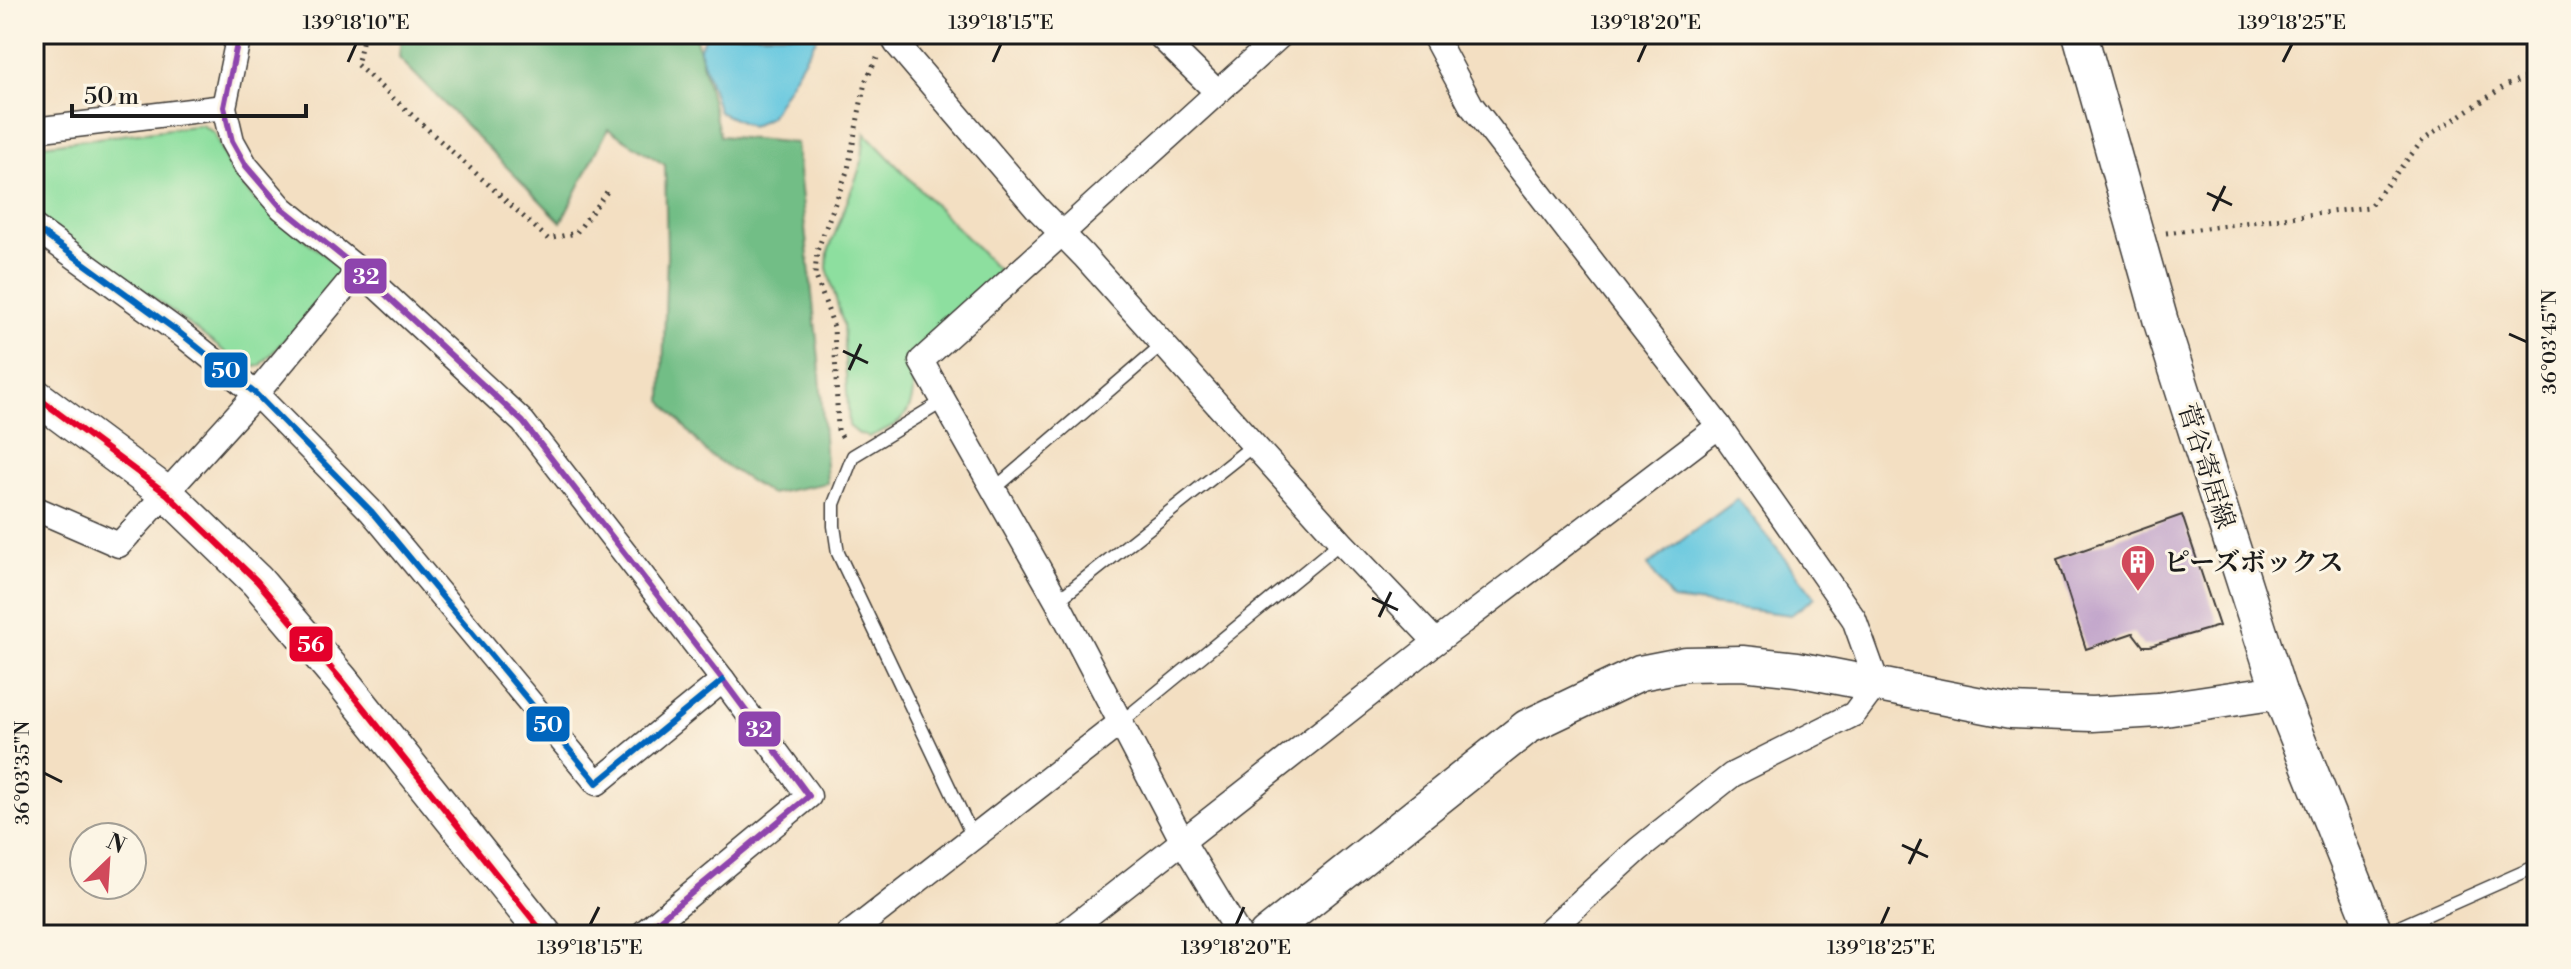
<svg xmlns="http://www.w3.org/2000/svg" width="2571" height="969" font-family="'Libre Bodoni','Noto Serif JP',serif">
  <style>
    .green { fill: #8ddf9f; stroke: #547e5e; stroke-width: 2 }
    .forest { fill: #72be86; stroke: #476d51; stroke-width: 2 }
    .water { fill: #61c6df; stroke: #3e717e; stroke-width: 2 }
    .building { fill: #b796c6 }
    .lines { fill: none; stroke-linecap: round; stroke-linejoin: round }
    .lane-casing { stroke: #3c3935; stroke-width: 15 }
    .street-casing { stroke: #3c3935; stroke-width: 27 }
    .secondary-casing { stroke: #3c3935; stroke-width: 37 }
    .path { stroke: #3c3935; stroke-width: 5; stroke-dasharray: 2 6; stroke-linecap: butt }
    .lane { stroke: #fff; stroke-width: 12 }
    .street { stroke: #fff; stroke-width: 24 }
    .secondary { stroke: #fff; stroke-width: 34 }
    .bus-1-casing { stroke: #fcf5e5; stroke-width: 12 }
    .bus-2-casing { stroke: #fcf5e5; stroke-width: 12 }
    .bus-3-casing { stroke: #fcf5e5; stroke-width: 12 }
    .bus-1 { stroke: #8e44ad; stroke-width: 6 }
    .bus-2 { stroke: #0065bd; stroke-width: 6 }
    .bus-3 { stroke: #e4002b; stroke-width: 6 }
    .ticks { fill: none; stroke: #1c1c1c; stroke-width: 3 }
    .labels { text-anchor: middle; stroke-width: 6; stroke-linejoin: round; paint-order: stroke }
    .street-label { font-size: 26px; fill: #1c1c1c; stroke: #fcf5e5 }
    .poi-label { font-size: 26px; font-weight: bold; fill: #1c1c1c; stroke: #fcf5e5; text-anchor: start }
    .line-badge { stroke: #fcf5e5; stroke-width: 3 }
    .badge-label { font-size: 22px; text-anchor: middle; font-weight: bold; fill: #fff }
    .neatline { fill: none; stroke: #1c1c1c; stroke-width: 3 }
    .ticks-label { font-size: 20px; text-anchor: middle; fill: #1c1c1c }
  </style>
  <rect width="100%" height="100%" fill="#fcf5e5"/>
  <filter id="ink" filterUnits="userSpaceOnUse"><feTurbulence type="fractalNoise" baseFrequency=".0125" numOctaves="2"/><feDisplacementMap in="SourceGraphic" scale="16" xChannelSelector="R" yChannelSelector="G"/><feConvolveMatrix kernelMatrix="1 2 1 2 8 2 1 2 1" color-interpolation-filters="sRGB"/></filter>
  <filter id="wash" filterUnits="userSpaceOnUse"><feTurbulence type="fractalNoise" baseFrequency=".006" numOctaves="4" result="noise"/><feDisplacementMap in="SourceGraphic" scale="32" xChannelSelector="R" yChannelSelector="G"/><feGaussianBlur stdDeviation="1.8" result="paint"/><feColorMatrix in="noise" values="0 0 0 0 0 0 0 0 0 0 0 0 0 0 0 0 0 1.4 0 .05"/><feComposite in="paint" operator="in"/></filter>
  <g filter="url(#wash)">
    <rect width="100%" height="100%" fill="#f3dfc2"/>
    <g class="green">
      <polygon points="202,125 214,133 230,170 254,199 338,266 336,286 260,366 246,368 128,278 34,215 34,146"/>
      <path d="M865,133L999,271L908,358C914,378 918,404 900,421C892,428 879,432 869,437L859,434L849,426L843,324L827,268L828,252L861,165Z"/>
    </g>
    <polygon class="forest" points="401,34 695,34 720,136 796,143 819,359 827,483 770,494 708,454 662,401 667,256 665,165 608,129 561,222 399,58"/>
    <g class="water">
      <polygon points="706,34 819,34 770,117 751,127 719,112 699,49"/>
      <polygon points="1738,499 1815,597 1791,615 1672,600 1648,565"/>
    </g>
    <g id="blocks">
      <polygon class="building" points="2182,515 2219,626 2150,646 2143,646 2133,633 2086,649 2057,559"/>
    </g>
  </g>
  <g filter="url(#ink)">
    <use href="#blocks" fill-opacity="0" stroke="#3c3935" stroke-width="2"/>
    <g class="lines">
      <g class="lane-casing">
        <g id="lane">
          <polyline points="942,402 853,456 834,504 834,526 838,553 973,837"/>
          <polyline points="993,490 1162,345"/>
          <polyline points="1057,601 1255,444"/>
          <polyline points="1120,723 1341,542"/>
          <polyline points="2381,935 2537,866"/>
        </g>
      </g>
      <g class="street-casing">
        <g id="street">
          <polyline points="239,34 224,107 232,141 246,166 282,208 359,270 523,422 723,680 809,796 641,935"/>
          <polyline points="907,34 896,43 1036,207 1084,256 1341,542 1436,642"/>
          <polyline points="1158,34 1217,92"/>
          <polyline points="1433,34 1471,105 1719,426 1854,619 1877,683 1854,714 1732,775 1639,849 1544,935"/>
          <polyline points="34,130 224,107"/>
          <polyline points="34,227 180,333 256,394 371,511 597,783 723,680"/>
          <polyline points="34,508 119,545 256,394 359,270"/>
          <polyline points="848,935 1120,723"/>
          <polyline points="1063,935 1436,642 1719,426"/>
          <polyline points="1239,935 1183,842 1057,601 921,361 1282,34"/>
        </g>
      </g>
      <g class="secondary-casing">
        <g id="secondary">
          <polyline points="2080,34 2161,322 2279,692 2376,935"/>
          <polyline points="34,395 167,494 257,581 342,681 545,935"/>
          <polyline points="1266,935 1527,727 1640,673 1686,664 1742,663 1797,669 2012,711 2092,714 2158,710 2279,692"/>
        </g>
      </g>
      <g class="path">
        <polyline points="364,34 357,65 548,239 576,233 609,189"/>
        <polyline points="2166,233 2369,207 2423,140 2505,86 2537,73"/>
        <polyline points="842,437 838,430 834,327 815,274 817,251 848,169 865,82 877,58"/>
      </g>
      <use href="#lane" class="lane"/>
      <use href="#street" class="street"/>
      <use href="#secondary" class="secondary"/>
      <g class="bus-1-casing">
        <polyline id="bus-1" points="239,34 224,107 232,141 246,166 282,208 359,270 523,422 723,680 809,796 641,935"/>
      </g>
      <g class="bus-2-casing">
        <polyline id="bus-2" points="34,227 180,333 256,394 371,511 597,783 723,680"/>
      </g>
      <g class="bus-3-casing">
        <polyline id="bus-3" points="34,395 167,494 257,581 342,681 545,935"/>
      </g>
      <use href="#bus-1" class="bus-1"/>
      <use href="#bus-2" class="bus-2"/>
      <use href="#bus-3" class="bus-3"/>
    </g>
  </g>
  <path class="ticks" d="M348,62L356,44M993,62L1001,44M1638,62L1646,44M2283,62L2292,44M2207,193L2232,205M2213,211L2225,186M2509,334L2527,342M843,351L868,363M849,370L861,344M1372,598L1398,610M1379,617L1391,592M44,773L62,782M1902,845L1928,857M1909,864L1921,839M590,925L599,907M1236,925L1244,907M1881,925L1889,907"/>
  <defs>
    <g id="building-pin" transform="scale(1.8)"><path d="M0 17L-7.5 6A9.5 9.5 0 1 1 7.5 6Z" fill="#d1495b" stroke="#fcf5e5"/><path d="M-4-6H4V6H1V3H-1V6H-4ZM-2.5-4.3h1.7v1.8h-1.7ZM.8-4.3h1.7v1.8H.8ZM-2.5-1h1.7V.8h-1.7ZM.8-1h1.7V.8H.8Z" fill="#fff"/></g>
  </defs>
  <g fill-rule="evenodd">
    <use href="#building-pin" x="2138" y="562"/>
  </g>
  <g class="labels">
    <g class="street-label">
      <text transform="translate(2207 466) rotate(72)" y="9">菅谷寄居線</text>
    </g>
    <g class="poi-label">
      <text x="2164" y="571">ピーズボックス</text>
    </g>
  </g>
  <g class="line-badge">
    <rect x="343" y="257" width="45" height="38" rx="8" fill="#8e44ad"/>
    <rect x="203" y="351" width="46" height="38" rx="8" fill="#0065bd"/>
    <rect x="288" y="625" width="46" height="38" rx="8" fill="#e4002b"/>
    <rect x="525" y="705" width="46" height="38" rx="8" fill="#0065bd"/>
    <rect x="737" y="710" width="45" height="38" rx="8" fill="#8e44ad"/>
  </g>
  <g class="badge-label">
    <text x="366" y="284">32</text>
    <text x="226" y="378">50</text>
    <text x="311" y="652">56</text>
    <text x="548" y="732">50</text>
    <text x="759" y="737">32</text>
  </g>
  <rect width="2571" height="969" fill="none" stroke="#fcf5e5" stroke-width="88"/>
  <g transform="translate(108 861) rotate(25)"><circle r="38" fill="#fcf5e5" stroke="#a29e95" stroke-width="2"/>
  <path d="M0-6L14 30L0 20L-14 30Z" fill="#d1495b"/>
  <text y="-12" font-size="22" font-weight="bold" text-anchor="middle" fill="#1c1c1c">N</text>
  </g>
  <path d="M72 104v12h234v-12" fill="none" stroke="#1c1c1c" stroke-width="4"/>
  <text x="84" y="104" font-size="24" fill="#1c1c1c" stroke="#fcf5e5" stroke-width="6" paint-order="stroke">50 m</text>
  <rect x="44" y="44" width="2483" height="881" class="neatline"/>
  <g class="ticks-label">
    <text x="356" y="29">139°18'10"E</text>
    <text x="1001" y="29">139°18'15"E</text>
    <text x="1646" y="29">139°18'20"E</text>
    <text x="2292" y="29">139°18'25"E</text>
    <text transform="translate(2549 342) rotate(-90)" y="7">36°03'45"N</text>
    <text transform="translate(22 773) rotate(-90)" y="7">36°03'35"N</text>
    <text x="590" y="954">139°18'15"E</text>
    <text x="1236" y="954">139°18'20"E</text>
    <text x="1881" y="954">139°18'25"E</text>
  </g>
</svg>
